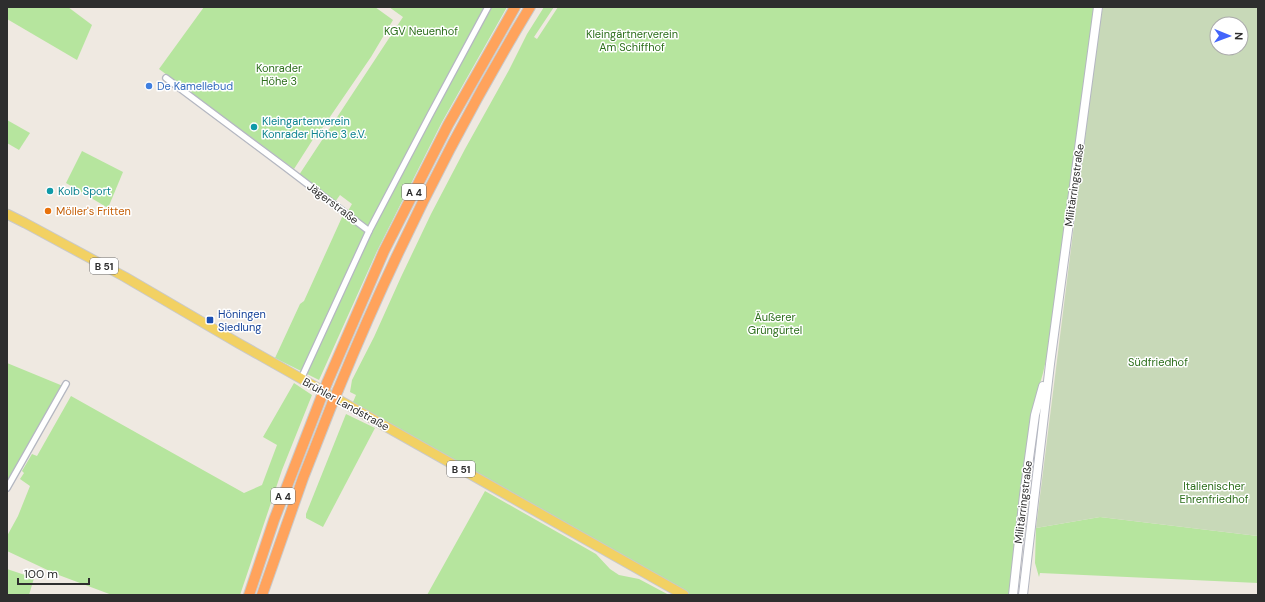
<svg xmlns="http://www.w3.org/2000/svg" width="1265" height="602" font-family="'DM Sans',sans-serif">
  <style>
    .green { fill: #b6e59e }
    .cemetery { fill: #c8d9b8; fill-rule: evenodd }
    .lines { fill: none; stroke-linecap: round; stroke-linejoin: round }
    .street-casing { stroke: #b4b7c1; stroke-width: 8 }
    .secondary-casing { stroke: #b4b7c1; stroke-width: 10 }
    .primary-casing { stroke: #c9c9c9; stroke-width: 11 }
    .highway-casing { stroke: #c9c9c9; stroke-width: 12 }
    .street { stroke: #fff; stroke-width: 5.5 }
    .secondary { stroke: #fff; stroke-width: 8 }
    .primary { stroke: #f2d163; stroke-width: 9 }
    .highway { stroke: #ffa35c; stroke-width: 10 }
    .highway-bridge-casing { stroke: #c9c9c9; stroke-width: 12; stroke-linecap: butt }
    .highway-bridge { stroke: #ffa35c; stroke-width: 10 }
    .shop-dot { fill: #3f7fe0; stroke: #fff; stroke-width: 1.5 }
    .culture-dot { fill: #0f9aa8; stroke: #fff; stroke-width: 1.5 }
    .food-dot { fill: #e8710a; stroke: #fff; stroke-width: 1.5 }
    .transit-dot { fill: #1a4fb4; stroke: #fff; stroke-width: 1.5 }
    .labels { text-anchor: middle; stroke-width: 3; stroke-linejoin: round; paint-order: stroke }
    .shield { fill: #fff; stroke: #6d6d6d; stroke-width: 1 }
    .shield-label { font-size: 10px; font-weight: bold; fill: #2e2e2e }
    .park-label { font-size: 11px; fill: #2c6e1b; stroke: #fff }
    .shop-label { font-size: 11px; fill: #366cbe; stroke: #fff; text-anchor: start }
    .culture-label { font-size: 11px; fill: #0d838f; stroke: #fff; text-anchor: start }
    .street-label { font-size: 11px; fill: #2e2e2e; stroke: #fff }
    .food-label { font-size: 11px; fill: #c56008; stroke: #fff; text-anchor: start }
    .transit-label { font-size: 11px; fill: #164399; stroke: #fff; text-anchor: start }
  </style>
  <rect width="100%" height="100%" fill="#efe9e1"/>
  <g class="green">
    <polygon points="8,7 68,7 92,25 77,60 7,19 7,9"/>
    <polygon points="204,7 375,7 393,20 371,57 321,130 317,133 294,169 159,69"/>
    <polygon points="389,7 507,7 442,122 377,251 319,380 275,358 300,304 304,301 343,215 348,211 352,204 340,195 335,202 299,175 403,17"/>
    <polygon points="544,7 554,7 534,37 537,39 558,7 1095,7 1048,351 1043,373 1032,412 1026,452 1012,577 1009,595 690,595 357,406 353,402 356,395 350,392 352,380 374,337 401,277 431,214 465,149 509,70 527,34"/>
    <polygon points="7,120 30,133 19,150 7,143"/>
    <polygon points="82,151 123,172 108,208 66,183"/>
    <polygon points="7,363 63,386 7,483"/>
    <polygon points="294,383 312,395 282,470 240,595 112,595 56,574 7,551 7,536 18,516 30,486 20,479 24,473 22,471 32,454 37,456 71,396 244,493 262,485 277,445 263,437"/>
    <polygon points="346,414 375,428 323,527 306,518 306,514"/>
    <polygon points="485,491 596,554 610,569 619,575 639,579 669,595 427,595"/>
    <polygon points="1100,517 1258,536 1258,583 1040,573 1039,577 1035,563 1036,528"/>
    <polygon points="7,569 34,578 29,595 7,595"/>
  </g>
  <path class="cemetery" d="M1103,7H1258V536L1100,517L1036,528L1099,25ZM1217,24H1241V48H1217Z"/>
  <g class="lines">
    <g class="street-casing">
      <g id="street">
        <polyline points="166,78 285,167 369,231 301,379"/>
        <polyline points="369,231 431,113 488,7"/>
        <polyline points="7,488 66,384"/>
      </g>
    </g>
    <g class="secondary-casing">
      <g id="secondary">
        <polyline points="1013,595 1024,495 1035,415 1043,386"/>
        <polyline points="1023,595 1050,364 1098,7"/>
      </g>
    </g>
    <g class="primary-casing">
      <polyline id="primary" points="7,214 25,223 125,277 238,343 684,595"/>
    </g>
    <g class="highway-casing">
      <g id="highway">
        <polyline points="327,383 384,251 448,125 515,7"/>
        <path d="M338,390C392,258 456,129 530,7"/>
        <polyline points="249,595 274,520 321,398"/>
        <polyline points="262,595 303,478 332,404"/>
      </g>
    </g>
    <use href="#street" class="street"/>
    <use href="#secondary" class="secondary"/>
    <use href="#primary" class="primary"/>
    <use href="#highway" class="highway"/>
    <g class="highway-bridge-casing">
      <g id="highway-bridge">
        <polyline points="321,398 327,383"/>
        <polyline points="332,404 338,390"/>
      </g>
    </g>
    <use href="#highway-bridge" class="highway-bridge"/>
  </g>
  <circle class="shop-dot" cx="149" cy="86" r="4"/>
  <g class="culture-dot">
    <circle cx="254" cy="127" r="4"/>
    <circle cx="50" cy="191" r="4"/>
  </g>
  <circle class="food-dot" cx="48" cy="211" r="4"/>
  <rect class="transit-dot" x="206" y="316" width="8" height="8" rx="2"/>
  <g class="labels">
    <g class="shield">
      <rect x="402" y="184" width="24" height="16" rx="3"/>
      <rect x="90" y="258" width="28" height="16" rx="3"/>
      <rect x="447" y="461" width="28" height="16" rx="3"/>
      <rect x="271" y="488" width="24" height="16" rx="3"/>
    </g>
    <g class="shield-label">
      <text x="414" y="196">A 4</text>
      <text x="104" y="270">B 51</text>
      <text x="461" y="473">B 51</text>
      <text x="283" y="500">A 4</text>
    </g>
    <g class="park-label">
      <text x="421" y="35">KGV Neuenhof</text>
      <text x="632" y="38">Kleingärtnerverein<tspan x="632" dy="13">Am Schiffhof</tspan></text>
      <text x="279" y="72">Konrader<tspan x="279" dy="13">Höhe 3</tspan></text>
      <text x="775" y="321">Äußerer<tspan x="775" dy="13">Grüngürtel</tspan></text>
      <text x="1158" y="366">Südfriedhof</text>
      <text x="1214" y="490">Italienischer<tspan x="1214" dy="13">Ehrenfriedhof</tspan></text>
    </g>
    <g class="shop-label">
      <text x="157" y="90">De Kamellebud</text>
    </g>
    <g class="culture-label">
      <text x="262" y="125">Kleingartenverein<tspan x="262" dy="13">Konrader Höhe 3 e.V.</tspan></text>
      <text x="58" y="195">Kolb Sport</text>
    </g>
    <g class="street-label">
      <text transform="translate(1074 185) rotate(-82)" y="4">Militärringstraße</text>
      <text transform="translate(333 203) rotate(37)" y="4">Jägerstraße</text>
      <text transform="translate(346 404) rotate(29)" y="4">Brühler Landstraße</text>
      <text transform="translate(1023 502) rotate(-83)" y="4">Militärringstraße</text>
    </g>
    <g class="food-label">
      <text x="56" y="215">Möller's Fritten</text>
    </g>
    <g class="transit-label">
      <text x="218" y="318">Höningen<tspan x="218" dy="13">Siedlung</tspan></text>
    </g>
  </g>
  <rect width="1265" height="602" fill="none" stroke="#2e2e2e" stroke-width="16"/>
  <g transform="translate(1229 36) rotate(91)"><circle r="19" fill="#ffffff" stroke="#ababab"/>
  <path d="M0-3L7 15L0 10L-7 15Z" fill="#4264fb"/>
  <text y="-6" font-size="11" font-weight="bold" text-anchor="middle" fill="#2e2e2e">N</text>
  </g>
  <path d="M18 578v6h71v-6" fill="none" stroke="#2e2e2e" stroke-width="2"/>
  <text x="24" y="578" font-size="12" fill="#2e2e2e" stroke="#ffffff" stroke-width="3" paint-order="stroke">100 m</text>
</svg>
